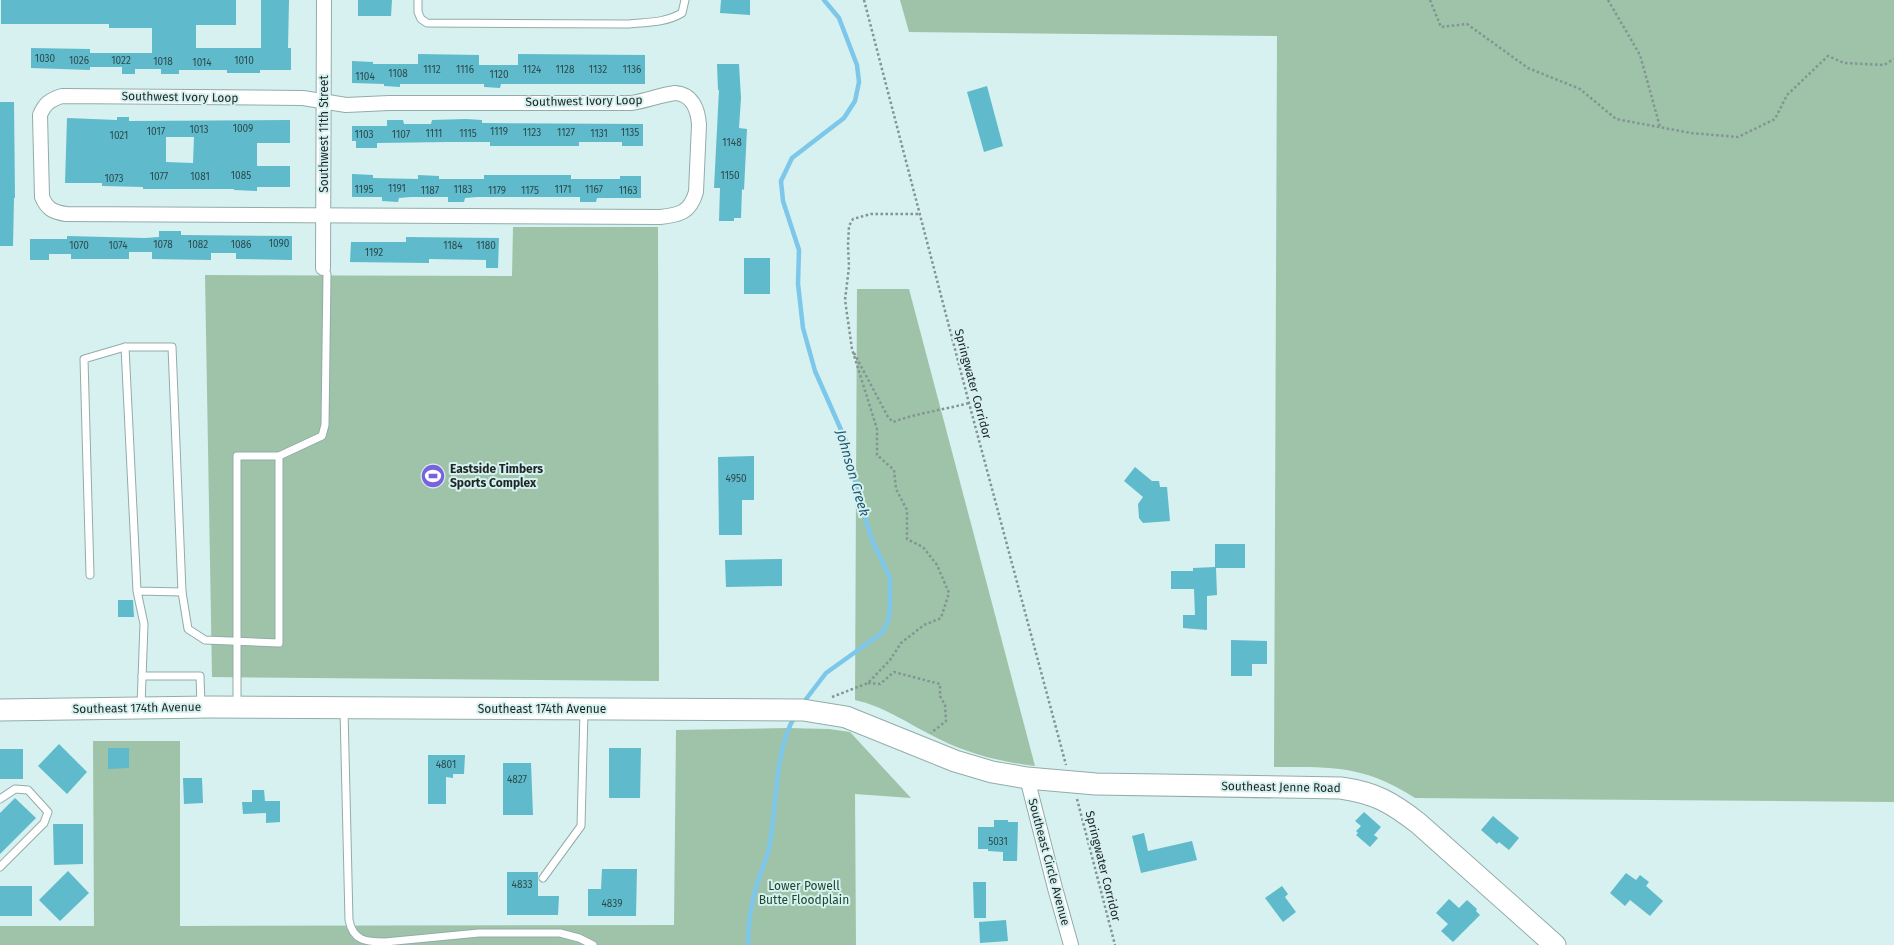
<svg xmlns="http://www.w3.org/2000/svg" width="1894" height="945" font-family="'Fira Sans',sans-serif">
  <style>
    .green { fill: #9fc3a9 }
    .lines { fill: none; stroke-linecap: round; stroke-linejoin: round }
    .stream { stroke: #7dc7eb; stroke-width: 4.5 }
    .building { fill: #5fbacb; fill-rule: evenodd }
    .service-casing { stroke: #92acaa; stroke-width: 9 }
    .minor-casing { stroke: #92acaa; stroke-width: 16 }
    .primary-casing { stroke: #92acaa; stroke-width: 23 }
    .path { stroke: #829593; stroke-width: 2.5; stroke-dasharray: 2.5 2.5; stroke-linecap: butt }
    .service { stroke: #fff; stroke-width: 7 }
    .minor { stroke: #fff; stroke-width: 14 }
    .primary { stroke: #fff; stroke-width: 21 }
    .labels { text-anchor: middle; stroke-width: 4; stroke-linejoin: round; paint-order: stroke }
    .number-label { font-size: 10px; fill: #2d4b4e }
    .street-label { font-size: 12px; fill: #1c2625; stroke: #d6f1ef }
    .poi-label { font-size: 12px; font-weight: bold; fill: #1c2625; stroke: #d6f1ef; text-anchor: start }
    .park-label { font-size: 12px; fill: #1b492c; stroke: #d6f1ef }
    .water-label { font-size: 14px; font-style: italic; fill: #1f5972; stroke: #d6f1ef }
  </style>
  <rect width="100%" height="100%" fill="#d6f1ef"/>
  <g class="green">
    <path d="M900,0H1894V802L1415,798C1364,765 1332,767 1274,767L1277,36L909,32Z"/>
    <polygon points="513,227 658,227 659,681 212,677 205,275 512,276"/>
    <path d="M857,289H909L1035,766C1001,762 969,754 939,739C910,725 886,707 855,700Z"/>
    <polygon points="787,728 829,729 850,732 911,798 855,794 856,945 0,945 0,926 94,926 93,741 180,741 180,926 674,925 676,730"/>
  </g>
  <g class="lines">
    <g class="stream">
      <polyline points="803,703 826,673 882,633 889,619 890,601 890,578 872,540 858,494 846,441 815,371 803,328 798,284 799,250 783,201 781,181 792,158 844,118 855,101 859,82 857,65 839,18 824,0"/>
      <path d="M748,945C748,924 751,904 757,884C761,872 766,860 769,848C777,809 774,750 795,716"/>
    </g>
  </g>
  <g class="building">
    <polygon points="1,0 236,0 236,25 196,25 196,48 261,48 261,0 289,0 288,48 291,48 291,70 260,70 260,73 227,73 227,70 179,70 179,74 161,74 161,69 135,69 135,74 122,74 122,67 90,67 90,70 31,68 31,48 90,49 90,53 152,53 152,28 109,28 109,24 1,24"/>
    <polygon points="358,0 392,0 391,16 358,16"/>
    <polygon points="721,0 750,0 750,15 720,13"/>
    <polygon points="418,54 479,55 479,65 518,65 518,54 645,55 645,84 501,84 500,88 484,87 484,84 400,84 400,87 384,86 384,84 352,83 352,61 373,62 373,64 418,64"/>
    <polygon points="717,64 739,64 741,98 739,128 747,129 744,190 742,189 741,218 734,218 734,221 719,221 720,188 714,188 719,90 718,90"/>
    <polygon points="987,86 1003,146 984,152 967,92"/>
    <polygon points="0,102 14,102 15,198 14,198 13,246 0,246"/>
    <path d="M117,117H129V121L290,120V143H257V166H290V187H257V191L234,190V189H143V187L102,186V183H65L67,118L117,120ZM166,137H194L193,163L166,162Z"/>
    <polygon points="466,119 482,120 482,123 643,124 643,146 622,146 622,142 579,142 579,146 490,146 490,142 448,142 377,143 377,148 356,148 356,141 352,141 352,126 387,126 387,120 403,120 404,124 431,124 432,120"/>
    <polygon points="352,174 373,175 373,178 418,179 418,175 439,176 439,179 484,179 484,175 571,175 571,179 620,179 620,176 641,176 641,198 597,198 596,202 580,202 580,197 477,197 465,198 464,202 448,202 448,197 411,197 399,198 398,202 382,201 382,197 352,197"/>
    <polygon points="159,231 181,231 181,235 292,236 292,260 236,259 236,253 211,253 211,260 152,259 152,252 129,252 129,259 71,259 71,254 49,254 49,260 30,260 30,239 67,239 67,236 145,238 159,237"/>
    <polygon points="406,237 499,238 498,268 486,268 486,260 429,259 429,263 350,262 351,242 406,242"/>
    <rect x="744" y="258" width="26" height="36"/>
    <polygon points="754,456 754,500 742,500 742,535 719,535 718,457"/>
    <polygon points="1135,467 1152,481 1159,481 1160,487 1167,487 1170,521 1143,523 1139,518 1138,504 1143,497 1124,481"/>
    <polygon points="1215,544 1245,544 1245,568 1216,568 1217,595 1207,596 1207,630 1183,628 1183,615 1195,615 1194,589 1171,589 1171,571 1193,571 1193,568 1215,567"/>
    <polygon points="782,559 782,586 726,587 725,560"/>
    <polygon points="118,600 133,600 134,617 118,617"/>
    <polygon points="1231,640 1267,641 1267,664 1252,664 1252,676 1231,676"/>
    <polygon points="59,744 87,772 67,794 38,766"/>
    <polygon points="108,748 129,748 129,768 108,769"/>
    <polygon points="609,748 641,748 640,798 609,798"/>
    <rect x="0" y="749" width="23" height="30"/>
    <polygon points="428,755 465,755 464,774 453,774 453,778 446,777 446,804 428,804"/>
    <polygon points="503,763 531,763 533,815 503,815"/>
    <polygon points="183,778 202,778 203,803 184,804"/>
    <polygon points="252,790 264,790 265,801 280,801 280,822 266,823 266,813 243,814 242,802 252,802"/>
    <polygon points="15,798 36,818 0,854 0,813"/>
    <polygon points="1364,812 1381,827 1374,835 1378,838 1370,847 1356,835 1358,833 1356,831 1361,826 1355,821"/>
    <polygon points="1493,816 1519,838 1509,850 1499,842 1497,844 1481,830"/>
    <polygon points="994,820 1008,820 1008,822 1018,822 1017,861 1003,861 1003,852 988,851 988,849 978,849 978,827 994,827"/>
    <polygon points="53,824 83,824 83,864 54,865"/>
    <polygon points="1144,833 1148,851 1192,841 1197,860 1141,873 1132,836"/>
    <polygon points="602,869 637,869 636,916 588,916 588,889 601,889"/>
    <polygon points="68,871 89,893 60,921 39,900"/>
    <polygon points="507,872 538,872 538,896 559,896 558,915 507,915"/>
    <polygon points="1626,873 1636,880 1640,875 1649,882 1646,886 1663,901 1650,916 1630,900 1625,906 1610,893"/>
    <polygon points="973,882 986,882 986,918 974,918"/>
    <rect x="0" y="886" width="32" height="30"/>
    <polygon points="1282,886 1288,894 1285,897 1296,912 1283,922 1265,898"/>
    <polygon points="1449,899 1459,908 1467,900 1477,909 1476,911 1480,915 1453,942 1441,931 1448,924 1436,913"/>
    <polygon points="1006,920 1008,941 980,943 979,922"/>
  </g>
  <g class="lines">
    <g class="service-casing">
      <g id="service">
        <path d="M418,0V12L421,19L427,23L629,24C647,22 665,23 682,13L685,0"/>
        <polyline points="90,575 84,359 125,347"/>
        <polyline points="137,591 182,592 172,347 125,347 137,591 144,624 141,706"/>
        <polyline points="182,592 188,629 205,640 279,643 279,456"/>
        <polyline points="142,676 200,676 201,705"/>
        <polyline points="237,705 237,456 279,456 322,436 325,425 327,274 323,268"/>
        <path d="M344,710L349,920C353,941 366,942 385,942L479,933H560L579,938L593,945"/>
        <polyline points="0,799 15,789 28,790 48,812 44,823 0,867"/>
        <polyline points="543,878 581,826 584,712"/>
      </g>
    </g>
    <g class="minor-casing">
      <g id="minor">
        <path d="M675,93C692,94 698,109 699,125L696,192C690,213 679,215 660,217L66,214C53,212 47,209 42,197L40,115C45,103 50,100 62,96L303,98L346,105L389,103H631C646,101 660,95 675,93Z"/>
        <polyline points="323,268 324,0"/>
        <polyline points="1027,778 1055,888 1071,945"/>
      </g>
    </g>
    <g class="primary-casing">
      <path id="primary" d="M0,710L209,707L803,710L846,717L955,761L992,772L1027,778L1096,784L1341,788C1375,793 1391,802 1418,823L1555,945"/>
    </g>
    <g class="path">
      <polyline points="864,0 969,403 1066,765"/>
      <polyline points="1430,0 1441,27 1467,24 1528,68 1580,89 1616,119 1691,133 1738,137 1775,119 1787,95 1828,56 1844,63 1884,65 1894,59"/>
      <polyline points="1608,0 1640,55 1660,127"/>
      <path d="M854,353L888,417L893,422C917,413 943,410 969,403"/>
      <polyline points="868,683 880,684 894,672 940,684 940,696 945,705 946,721 931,733"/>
      <polyline points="832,697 868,683 890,660 901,643 924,625 941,618 949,593 937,565 923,547 907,539 907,510 896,489 894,470 877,455 877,429 852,349 845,300 849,267 848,245 849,226 853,219 871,214 919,214"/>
      <polyline points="1077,799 1115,945"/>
    </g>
    <use href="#service" class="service"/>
    <use href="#minor" class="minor"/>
    <use href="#primary" class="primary"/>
  </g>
  <defs>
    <g id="stadium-disc" transform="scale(1.25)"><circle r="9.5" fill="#7963dd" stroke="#d6f1ef"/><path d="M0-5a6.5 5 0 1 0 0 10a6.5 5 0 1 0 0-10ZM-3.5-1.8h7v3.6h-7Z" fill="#fff"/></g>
  </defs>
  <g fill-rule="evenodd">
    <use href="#stadium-disc" x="433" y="476"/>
  </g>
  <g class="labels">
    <g class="number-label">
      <text x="45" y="62">1030</text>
      <text x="79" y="64">1026</text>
      <text x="121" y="64">1022</text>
      <text x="244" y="64">1010</text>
      <text x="163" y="65">1018</text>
      <text x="202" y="66">1014</text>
      <text x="432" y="73">1112</text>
      <text x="465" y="73">1116</text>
      <text x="532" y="73">1124</text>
      <text x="565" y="73">1128</text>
      <text x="598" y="73">1132</text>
      <text x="632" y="73">1136</text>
      <text x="398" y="77">1108</text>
      <text x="499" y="78">1120</text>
      <text x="365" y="80">1104</text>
      <text x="243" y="132">1009</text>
      <text x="199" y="133">1013</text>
      <text x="156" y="135">1017</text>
      <text x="499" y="135">1119</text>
      <text x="532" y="136">1123</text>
      <text x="566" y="136">1127</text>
      <text x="630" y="136">1135</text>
      <text x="434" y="137">1111</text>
      <text x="468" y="137">1115</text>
      <text x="599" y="137">1131</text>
      <text x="364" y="138">1103</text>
      <text x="401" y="138">1107</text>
      <text x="119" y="139">1021</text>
      <text x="732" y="146">1148</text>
      <text x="241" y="179">1085</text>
      <text x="730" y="179">1150</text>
      <text x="159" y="180">1077</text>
      <text x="200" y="180">1081</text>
      <text x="114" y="182">1073</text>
      <text x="397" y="192">1191</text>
      <text x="364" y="193">1195</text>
      <text x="463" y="193">1183</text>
      <text x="563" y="193">1171</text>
      <text x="594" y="193">1167</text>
      <text x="430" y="194">1187</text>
      <text x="497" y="194">1179</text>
      <text x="530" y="194">1175</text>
      <text x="628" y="194">1163</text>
      <text x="279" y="247">1090</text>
      <text x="163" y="248">1078</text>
      <text x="198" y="248">1082</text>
      <text x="241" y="248">1086</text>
      <text x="79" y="249">1070</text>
      <text x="118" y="249">1074</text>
      <text x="453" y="249">1184</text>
      <text x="486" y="249">1180</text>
      <text x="374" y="256">1192</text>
      <text x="736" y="482">4950</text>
      <text x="446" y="768">4801</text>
      <text x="517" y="783">4827</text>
      <text x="998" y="845">5031</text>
      <text x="522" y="888">4833</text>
      <text x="612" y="907">4839</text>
    </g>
    <g class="street-label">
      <text transform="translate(180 97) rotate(1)" y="4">Southwest Ivory Loop</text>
      <text transform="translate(584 101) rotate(-1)" y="4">Southwest Ivory Loop</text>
      <text transform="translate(324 134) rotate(-90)" y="4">Southwest 11th Street</text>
      <text transform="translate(973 384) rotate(75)" y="4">Springwater Corridor</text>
      <text transform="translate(137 708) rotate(-1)" y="4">Southeast 174th Avenue</text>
      <text x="542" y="713">Southeast 174th Avenue</text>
      <text transform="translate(1281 787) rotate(1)" y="4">Southeast Jenne Road</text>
      <text transform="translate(1049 862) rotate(75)" y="4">Southeast Circle Avenue</text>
      <text transform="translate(1103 866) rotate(76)" y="4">Springwater Corridor</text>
    </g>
    <g class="poi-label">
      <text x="450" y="473">Eastside Timbers<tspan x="450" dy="14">Sports Complex</tspan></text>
    </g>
    <g class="park-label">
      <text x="804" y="890">Lower Powell<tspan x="804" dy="14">Butte Floodplain</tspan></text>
    </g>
    <g class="water-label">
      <text transform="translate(853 473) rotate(74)" y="5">Johnson Creek</text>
    </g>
  </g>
</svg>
